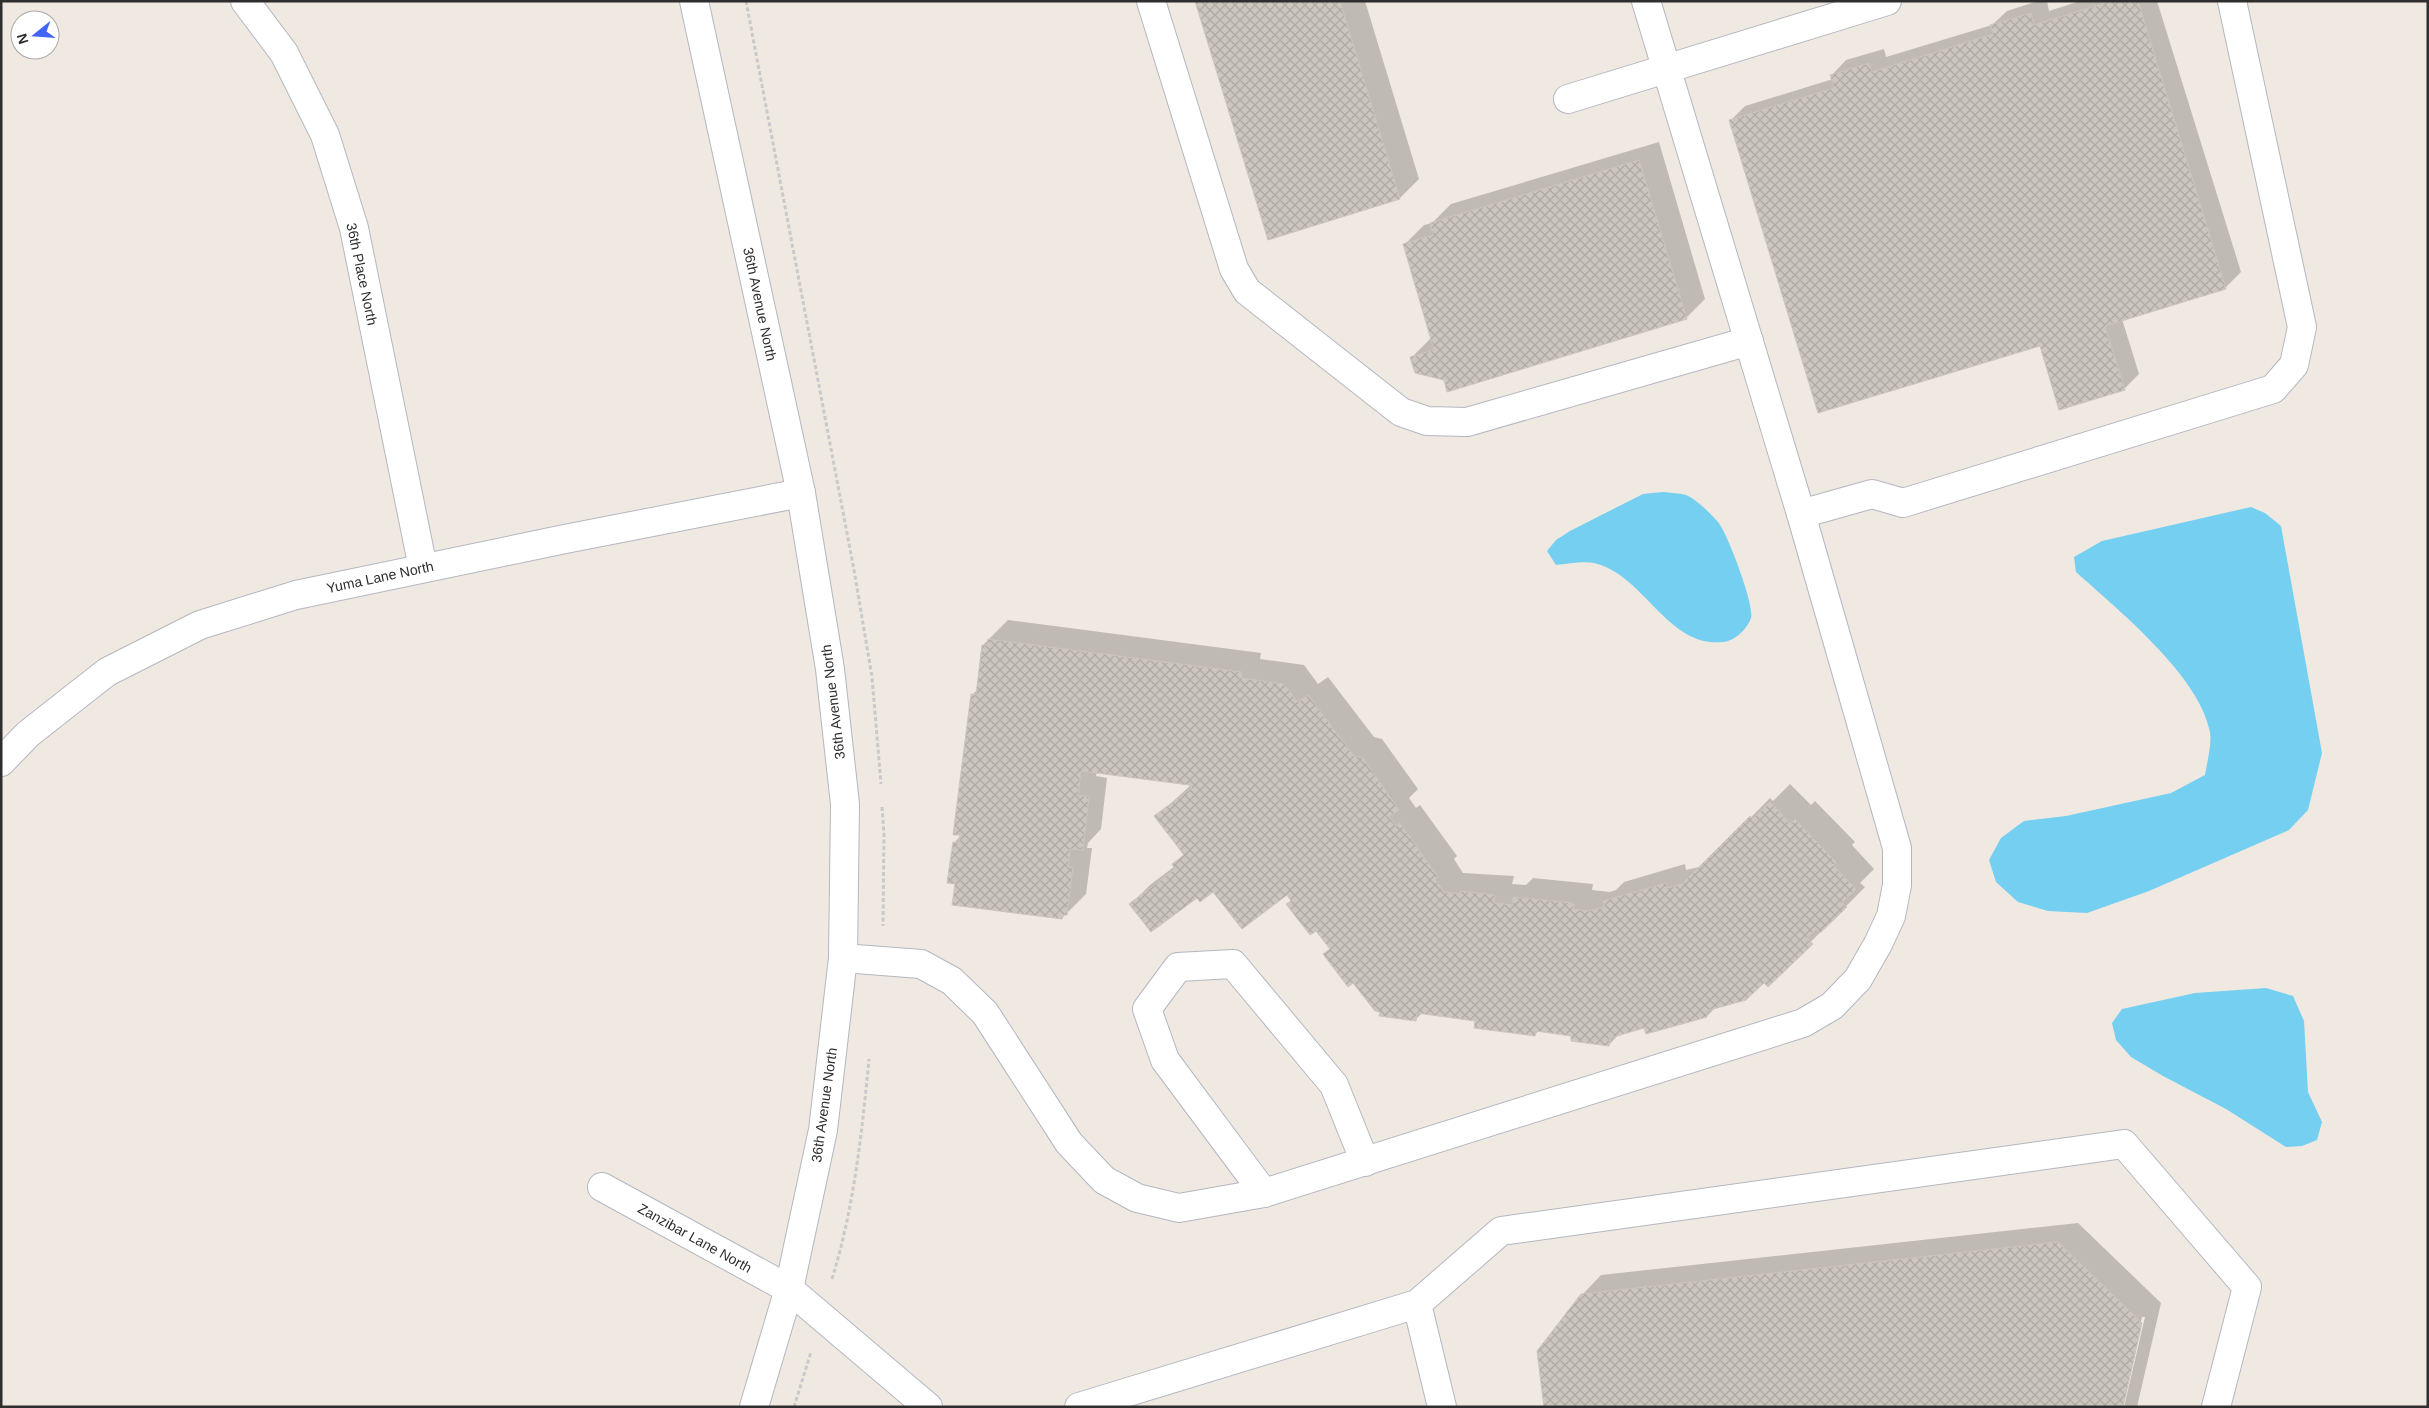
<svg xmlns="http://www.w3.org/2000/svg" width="2429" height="1408" font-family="Arial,sans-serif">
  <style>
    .water { fill: #75cff0 }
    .shadow { fill: #0003 }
    .building { fill: url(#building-cross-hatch); stroke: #cbc5ba }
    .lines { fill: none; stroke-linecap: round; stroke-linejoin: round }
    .minor-casing { stroke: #b4b7c1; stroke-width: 30 }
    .path { stroke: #c9c9c9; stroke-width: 3; stroke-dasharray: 4 2.5; stroke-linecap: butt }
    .minor { stroke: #fff; stroke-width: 28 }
    .labels { text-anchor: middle; stroke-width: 4; stroke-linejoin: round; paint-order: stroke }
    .street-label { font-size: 14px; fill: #2e2e2e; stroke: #fff }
  </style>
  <defs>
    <pattern id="building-cross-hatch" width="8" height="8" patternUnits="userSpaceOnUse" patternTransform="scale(1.25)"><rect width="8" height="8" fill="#cbc7bf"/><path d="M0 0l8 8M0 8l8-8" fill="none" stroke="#afaba4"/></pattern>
  </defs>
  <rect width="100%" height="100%" fill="#efe9e1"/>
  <g class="water">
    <path d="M1663,492C1670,493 1679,493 1686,495C1696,499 1711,514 1718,522C1727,532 1755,606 1751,618C1747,629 1735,641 1723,642C1667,648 1645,575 1594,563C1583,561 1567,564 1556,565L1547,551L1556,540L1570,531L1643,494Z"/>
    <path d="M2251,507L2265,513L2281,526L2322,753L2308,810L2289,830L2149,891L2087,913L2048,911L2018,902L1996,882L1989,860L2001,838L2024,821L2066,816L2171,793L2205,775C2207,762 2212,745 2210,732C2199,675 2118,610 2076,572L2074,557L2102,541Z"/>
    <polygon points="2266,988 2293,996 2304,1021 2308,1092 2322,1122 2317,1140 2302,1146 2286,1147 2226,1109 2163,1076 2131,1057 2116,1040 2112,1023 2122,1009 2195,993"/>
  </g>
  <g class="shadow">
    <polygon points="1196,1 1365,1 1419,179 1400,198"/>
    <polygon points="2038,1 2047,1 2049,11 2080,1 2157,1 2241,272 2226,287 2122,319 2139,374 2124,389 2040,345 1730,121 1745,106 1833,79 1832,75 1846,60 1884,49 1886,57 1992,25 2007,11"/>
    <polygon points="1659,142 1705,299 1686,318 1445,379 1412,357 1431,338 1404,245 1424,225 1432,223 1451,204"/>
    <polygon points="1008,620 1261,653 1260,659 1304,665 1318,684 1328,677 1374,737 1382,739 1418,789 1409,798 1416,808 1420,805 1457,856 1454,859 1463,873 1514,876 1512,884 1526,885 1533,878 1593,884 1592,890 1610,892 1616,890 1624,882 1685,864 1686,870 1703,866 1770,798 1773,801 1790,784 1811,805 1815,801 1855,842 1852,845 1874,869 1860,883 1865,887 1768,985 1764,981 1716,1007 1707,1016 1645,1026 1620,1033 1609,1045 1572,1035 1539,1030 1535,1035 1477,1020 1423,1012 1415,1020 1381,1011 1287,893 1214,890 1197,896 1131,904 1150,885 1175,866 1173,865 1185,853 1156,817 1191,785 1190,783 1097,772 1096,776 1107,778 1101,829 1088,843 1087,848 1092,848 1086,894 1062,918 954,843 962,834 972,695 978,689 983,645"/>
    <polygon points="2078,1223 2161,1303 2137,1407 2124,1407 2145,1317 2142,1317 2122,1407 1582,1295 1601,1275"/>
  </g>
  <g class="building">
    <polygon points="1195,1 1340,1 1400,199 1268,240"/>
    <polygon points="2111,1 2138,1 2226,289 2105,326 2125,390 2059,410 2040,346 1818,413 1729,120 1834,88 1830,75 1869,63 1872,72 1993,34 1990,25 2031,13 2034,25"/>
    <polygon points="1639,160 1687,319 1447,392 1444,380 1415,373 1410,357 1434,350 1403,244 1433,235 1430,223"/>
    <polygon points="988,639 1242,672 1241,678 1284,684 1298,702 1308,695 1354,756 1363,758 1399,810 1389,817 1396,826 1400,823 1438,877 1435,879 1444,892 1460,894 1460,891 1495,895 1494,903 1512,905 1513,897 1574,903 1573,909 1589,911 1605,907 1603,901 1666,883 1667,888 1682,884 1750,816 1753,819 1770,802 1791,824 1795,819 1836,862 1833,865 1856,889 1842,903 1847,907 1820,933 1816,929 1807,938 1813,944 1768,987 1764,983 1746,1000 1706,1011 1707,1017 1646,1034 1644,1028 1610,1038 1609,1046 1571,1041 1571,1036 1536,1031 1535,1036 1474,1028 1475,1021 1417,1013 1416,1021 1379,1016 1380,1012 1375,1011 1353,983 1348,987 1323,954 1330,949 1316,931 1310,935 1286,904 1291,901 1287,895 1242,929 1213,892 1200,902 1197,898 1151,932 1129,904 1175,869 1172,864 1184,855 1154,816 1192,788 1189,785 1081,771 1078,795 1089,797 1083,850 1070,849 1068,867 1073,867 1067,915 1063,915 1062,919 952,905 955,884 947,883 953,842 959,843 960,835 953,835 971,694 976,695 982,645 987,645"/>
    <polygon points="2058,1242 2142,1323 2123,1407 1544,1407 1537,1351 1581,1294"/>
  </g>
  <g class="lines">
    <g class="minor-casing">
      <g id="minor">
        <polyline points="245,1 284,53 325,135 354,228 423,568"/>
        <polyline points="694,1 801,493 830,669 845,804 843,958 823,1130 789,1289 754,1407"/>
        <polyline points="1151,1 1234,269 1247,291 1401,412 1427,421 1467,422 1749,341"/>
        <polyline points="1568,99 1887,1"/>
        <polyline points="1801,514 1872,494 1903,503 2273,389 2294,365 2302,327 2232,1"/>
        <polyline points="1,762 28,734 107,672 200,625 296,595 565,539 801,493"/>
        <polyline points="843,958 921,964 952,981 985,1013 1069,1143 1104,1180 1137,1198 1179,1208 1264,1193 1803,1023 1832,1006 1858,979 1878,944 1891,916 1897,885 1897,848 1801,514 1646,1"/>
        <polyline points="602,1187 789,1289 928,1407"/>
        <polyline points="1264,1193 1165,1060 1147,1009 1178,967 1233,964 1334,1085 1365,1162"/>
        <polyline points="1417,1304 1442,1407"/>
        <polyline points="1079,1407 1417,1304 1501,1231 2124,1144 2247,1287 2216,1407"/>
      </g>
    </g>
    <g class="path">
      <polyline points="746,1 854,570 872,677 881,784"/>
      <polyline points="882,807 884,834 883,926"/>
      <path d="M832,1279C854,1208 862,1132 869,1059"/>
      <polyline points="794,1407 811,1352"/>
    </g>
    <use href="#minor" class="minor"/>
  </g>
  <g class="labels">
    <g class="street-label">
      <text transform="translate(362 274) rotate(78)" y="5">36th Place North</text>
      <text transform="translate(760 304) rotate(78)" y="5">36th Avenue North</text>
      <text transform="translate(380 577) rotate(-12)" y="5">Yuma Lane North</text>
      <text transform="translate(833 702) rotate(-97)" y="5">36th Avenue North</text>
      <text transform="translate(824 1105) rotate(-82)" y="5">36th Avenue North</text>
      <text transform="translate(695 1238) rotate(29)" y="5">Zanzibar Lane North</text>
    </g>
  </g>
  <rect width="2429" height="1408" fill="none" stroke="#2e2e2e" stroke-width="5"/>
  <g transform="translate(35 35) rotate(253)"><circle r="24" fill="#ffffff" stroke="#ababab"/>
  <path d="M0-4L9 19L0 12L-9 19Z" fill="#4264fb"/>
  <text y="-8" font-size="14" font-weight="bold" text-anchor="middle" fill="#2e2e2e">N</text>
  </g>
</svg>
